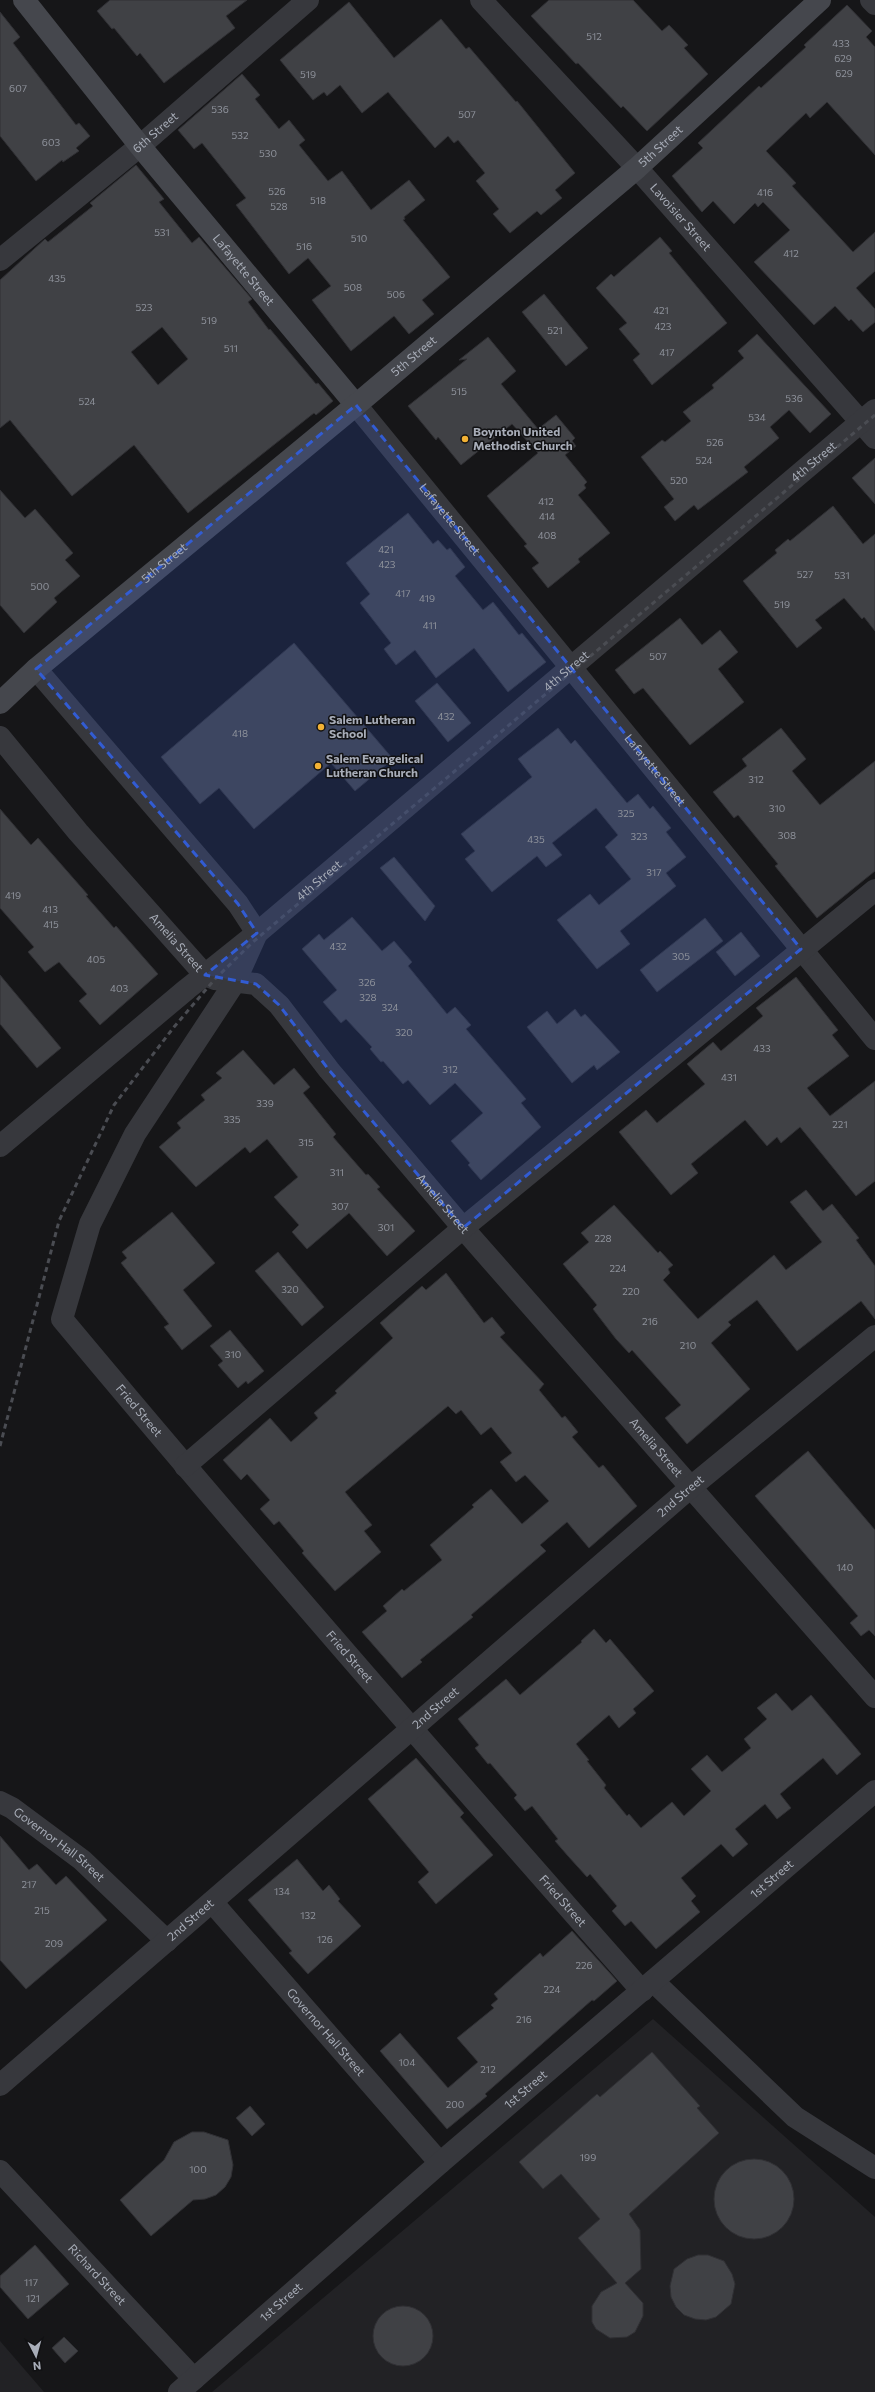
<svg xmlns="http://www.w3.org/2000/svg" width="875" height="2392" font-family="Commissioner,sans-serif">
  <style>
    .built { fill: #222225 }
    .building { fill: #404145; stroke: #303034; fill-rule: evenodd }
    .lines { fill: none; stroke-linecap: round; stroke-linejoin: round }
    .street { stroke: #37383d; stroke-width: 22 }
    .secondary { stroke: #45474d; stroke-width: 22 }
    .rail { stroke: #4a4c52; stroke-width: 3; stroke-dasharray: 5 4; stroke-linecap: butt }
    .marked { fill: #325cd3; fill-opacity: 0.2; stroke: #325cd3; stroke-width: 3; stroke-dasharray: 8 5; stroke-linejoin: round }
    .poi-dot { fill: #f2b134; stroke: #111113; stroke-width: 1.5 }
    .labels { text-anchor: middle; stroke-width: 3; stroke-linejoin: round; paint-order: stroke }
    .number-label { font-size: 10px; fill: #8e929b }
    .street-label { font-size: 12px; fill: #a8adb8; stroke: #111113 }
    .poi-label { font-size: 12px; font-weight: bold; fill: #a8adb8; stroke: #111113; text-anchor: start }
  </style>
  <rect width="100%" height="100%" fill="#161618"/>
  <g class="built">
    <polygon points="653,2019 875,2217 875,2392 212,2392"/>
    <polygon points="0,2341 44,2392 0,2392"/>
  </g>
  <g class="building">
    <polygon points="110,0 247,0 226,16 235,28 164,83 140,53 137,56 114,28 112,29 97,11"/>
    <polygon points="549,0 633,0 662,31 669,25 688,45 684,48 708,74 647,131 623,106 621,108 578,63 576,64 531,16"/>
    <polygon points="349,2 394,58 441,19 466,49 469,47 516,102 517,101 575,173 555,190 562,198 541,215 537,211 510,233 493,214 499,209 476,181 485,173 458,140 454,143 448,136 435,148 388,92 362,113 340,85 327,96 324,92 313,100 280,60"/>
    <polygon points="847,5 872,31 866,37 875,47 875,155 827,102 810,118 806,113 766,151 796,183 792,186 853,252 875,232 875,271 856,288 875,309 875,322 863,332 851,319 849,321 835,306 814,325 754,262 790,230 763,202 758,207 755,203 734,224 713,201 702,212 672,176 703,148 698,143 759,86 761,88 806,47 804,45"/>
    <polygon points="0,12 20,37 13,43 76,125 79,123 90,136 76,148 79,151 63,162 62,160 36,181 0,136"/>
    <polygon points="242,74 260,95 255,99 279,129 289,120 305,140 299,145 328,181 342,171 371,210 409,180 425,200 404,217 405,219 403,220 450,277 422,300 434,314 409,334 394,316 351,351 312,300 331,286 308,258 289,274 236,205 246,198 202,143 194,149 178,130"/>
    <path d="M136,165L164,199L159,202L192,243L199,237L252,299L248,302L269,330L270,329L316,384L318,383L333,401L316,415L314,413L188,513L134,445L72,496L10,420L0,428V280L45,239L48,242L93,206L90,203ZM162,327L188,359L158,385L131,352Z"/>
    <polygon points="660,237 672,251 669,253 727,323 652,385 633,360 640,354 619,329 627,323 596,288 611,274 614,277"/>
    <polygon points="544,294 588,348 566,366 522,312"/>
    <polygon points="757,334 831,414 810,433 789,410 770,427 779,438 744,467 748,472 698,510 694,505 675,521 664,507 674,499 641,457 662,440 665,442 691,421 683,412 714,388 712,385 744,358 738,351"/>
    <polygon points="488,337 516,371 501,384 538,429 556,415 575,438 572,441 576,446 565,455 587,482 584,485 586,488 578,495 610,533 578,559 580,562 548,588 532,568 539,563 524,546 527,544 487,496 538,453 512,424 461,465 438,437 436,440 408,406 467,359 459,360"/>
    <polygon points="875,458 875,504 852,478"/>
    <polygon points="0,490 25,518 35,509 73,553 65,560 80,576 54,598 57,602 24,633 0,605"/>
    <polygon points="833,506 863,544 875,534 875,631 864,617 862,619 844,598 815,620 822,628 797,648 743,581 777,553 775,550 788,539 790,541"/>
    <polygon points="408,513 433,544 438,540 447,550 450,548 465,567 455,576 483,610 493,602 519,635 522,633 546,662 508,692 474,648 436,678 415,650 396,665 384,649 391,643 360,603 370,594 346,563"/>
    <polygon points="680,618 702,645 720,630 738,652 718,669 744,702 690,745 643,688 634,694 615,670"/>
    <polygon points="294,643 393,759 355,791 331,763 254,829 219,788 200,804 161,757"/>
    <polygon points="437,683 471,723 448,742 415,701"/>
    <polygon points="558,728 571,744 575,740 627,803 638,794 650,809 653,806 671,828 666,832 686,857 666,873 676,886 620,931 630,944 597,969 557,920 590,894 599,905 631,879 605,847 618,835 596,808 552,843 562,855 546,867 537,856 492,892 465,859 475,851 461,834 532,777 518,759"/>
    <polygon points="781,728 806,759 792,771 820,805 875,761 875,871 817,918 775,866 778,864 738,815 734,818 713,792 747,766 742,759"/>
    <polygon points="0,809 31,845 38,838 88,895 86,896 114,928 116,926 158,974 100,1025 79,1001 87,994 59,962 45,972 28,952 34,947 0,908"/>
    <polygon points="394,857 435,906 425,921 380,868"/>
    <polygon points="352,917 382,951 394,941 412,962 408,966 447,1014 455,1007 471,1025 466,1029 526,1099 521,1103 541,1127 481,1180 468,1165 470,1163 451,1141 483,1113 455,1083 430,1105 408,1080 403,1084 383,1061 381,1062 370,1049 372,1047 346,1019 341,1023 323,1002 337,990 302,949 319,934 324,940"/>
    <polygon points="705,918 723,941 657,992 640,970"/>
    <polygon points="741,932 760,956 735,976 716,952"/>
    <polygon points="0,975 61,1048 37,1068 0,1024"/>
    <polygon points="796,977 838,1030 832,1035 849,1056 807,1088 830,1116 875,1081 875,1181 856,1196 800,1127 781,1143 777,1137 767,1146 745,1120 691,1164 698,1173 671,1195 619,1132 646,1110 657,1123 705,1084 687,1064 713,1042 721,1051 763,1016 756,1008"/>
    <polygon points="575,1009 581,1017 585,1014 620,1052 597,1070 594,1065 572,1083 527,1027 547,1011 557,1024"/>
    <polygon points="243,1050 274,1085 294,1068 310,1087 303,1093 336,1134 333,1137 366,1175 368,1174 380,1187 377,1189 415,1231 387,1256 349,1213 307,1249 292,1232 299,1225 274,1197 298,1177 267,1139 250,1153 245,1147 196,1187 159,1147 181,1128 177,1123 205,1100 201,1095 222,1078 216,1073"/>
    <polygon points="806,1190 823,1211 832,1204 859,1238 856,1240 875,1266 875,1319 861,1301 797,1351 757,1300 728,1322 731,1325 711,1343 750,1389 687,1444 665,1418 681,1405 632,1350 629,1353 616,1339 593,1309 597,1305 563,1264 589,1242 581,1233 614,1205 658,1253 660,1251 673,1265 668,1269 670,1273 663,1280 698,1319 774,1255 786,1270 822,1242 790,1202"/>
    <polygon points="172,1212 215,1263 183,1290 212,1326 182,1350 164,1327 169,1324 121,1263 127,1258 122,1252"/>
    <polygon points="278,1252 324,1307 302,1326 255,1271"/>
    <polygon points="446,1273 484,1323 492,1317 505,1333 500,1337 544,1384 539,1390 562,1418 565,1416 578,1432 572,1437 599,1468 603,1465 637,1506 589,1548 567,1522 540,1545 546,1551 471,1615 473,1617 420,1660 422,1662 402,1678 362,1632 387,1611 383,1606 402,1589 404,1591 442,1560 430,1545 474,1507 472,1505 491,1489 522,1524 549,1501 525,1475 516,1482 500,1462 512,1453 491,1427 481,1435 461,1410 456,1414 448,1406 345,1492 372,1525 364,1531 381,1552 335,1591 302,1553 304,1551 279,1521 274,1525 260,1509 270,1500 247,1474 241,1480 223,1460 270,1418 291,1442 318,1418 314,1413 337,1393 335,1391 393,1338 380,1323 422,1286 426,1290"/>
    <polygon points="230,1330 264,1371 248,1384 246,1381 238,1388 218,1365 223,1361 210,1346"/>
    <polygon points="808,1451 875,1530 875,1636 869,1630 861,1636 850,1623 858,1616 755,1496"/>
    <polygon points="594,1629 606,1643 610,1639 654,1691 633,1709 636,1713 619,1728 609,1715 576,1744 589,1760 587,1761 606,1785 604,1788 627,1816 629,1814 641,1828 672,1802 684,1816 711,1791 691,1769 707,1755 722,1772 751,1748 744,1739 767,1719 757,1708 776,1693 792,1711 811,1695 861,1754 837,1775 823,1758 780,1794 791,1808 777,1819 765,1804 735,1829 748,1844 733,1857 721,1844 681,1878 696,1896 691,1901 700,1912 656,1949 631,1921 625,1926 612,1911 617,1906 590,1874 587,1877 568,1856 555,1841 558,1839 532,1806 525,1811 514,1798 517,1795 490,1763 488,1764 475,1748 479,1745 458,1719 506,1679 520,1695 582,1642 581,1641"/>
    <polygon points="416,1758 464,1813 460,1817 493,1855 436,1904 418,1882 429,1872 368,1799"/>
    <polygon points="0,1836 29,1870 37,1864 56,1885 66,1876 107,1920 26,1989 0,1960"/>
    <polygon points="297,1859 323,1891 329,1885 340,1899 338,1901 361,1926 308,1974 289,1953 292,1951 248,1900"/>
    <polygon points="572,1931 617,1981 594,2001 592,2000 485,2094 487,2096 447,2129 380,2051 400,2033 448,2088 478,2062 457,2038 494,2008 491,2005 498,1999 494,1994 540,1953 543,1957"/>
    <polygon points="652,2052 700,2106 697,2108 719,2133 629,2214 640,2230 641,2269 625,2283 643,2303 643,2316 635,2332 627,2337 610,2338 596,2329 592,2322 592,2306 601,2292 617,2283 578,2238 600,2219 561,2174 543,2189 519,2162 597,2094 600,2097"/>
    <polygon points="250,2106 265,2124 252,2136 236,2118"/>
    <polygon points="192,2132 204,2132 228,2140 233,2165 231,2177 225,2187 216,2195 205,2199 193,2200 151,2236 120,2200 164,2160 174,2142"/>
    <circle cx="754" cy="2199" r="40"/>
    <polygon points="35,2245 69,2284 28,2319 0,2287 0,2276"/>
    <polygon points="698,2255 708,2255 724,2261 732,2274 735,2284 731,2304 716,2317 706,2320 695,2319 684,2315 676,2307 671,2297 670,2286 674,2269 687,2259"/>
    <circle cx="403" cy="2336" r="30"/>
    <polygon points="64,2337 78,2351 65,2363 52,2348"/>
  </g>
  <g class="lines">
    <g class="street">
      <path id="s1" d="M481,0L637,168L875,438"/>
      <polyline points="871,0 875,4"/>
      <path id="s2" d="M0,260L140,146L308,0"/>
      <path id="s3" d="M356,405L875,1039"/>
      <polyline points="36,669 238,904 257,933"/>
      <path id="s4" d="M0,737L78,832L205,975L215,979L256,984L279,1005L329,1070L463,1228L875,1697"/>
      <path id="s5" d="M257,933L235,982L135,1134L90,1224L62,1319C252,1547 446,1769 642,1991"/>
      <path id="s6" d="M0,1146L187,989L257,933L875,410"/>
      <polyline points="185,1466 463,1228 875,890"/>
      <path id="s7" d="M0,1802L12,1808L82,1860L167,1941"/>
      <path id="s8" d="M212,1902L440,2163"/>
      <polyline points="653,1981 795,2117 875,2168"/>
      <path id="s9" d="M0,2085L691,1487L875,1336"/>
      <path id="s10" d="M0,2171L194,2379"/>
      <path id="s11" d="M179,2392L440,2163L875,1791"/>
    </g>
    <g class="secondary">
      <path id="s12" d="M24,0L140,146L356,405"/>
      <path id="s13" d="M0,703L36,669L356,405L637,168L820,0"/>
    </g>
    <polyline class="rail" points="0,1446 59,1221 114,1105 174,1027 215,979 253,942 875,415"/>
  </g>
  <path class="marked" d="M356,405L801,949L463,1228L329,1070L279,1005L256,984L205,975L257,933L238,904L36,669Z"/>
  <g class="poi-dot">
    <circle cx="465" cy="439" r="4"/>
    <circle cx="321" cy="727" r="4"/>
    <circle cx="318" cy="766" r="4"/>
  </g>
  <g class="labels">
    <g class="number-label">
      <text x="594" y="40">512</text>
      <text x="841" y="47">433</text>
      <text x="843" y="62">629</text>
      <text x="844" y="77">629</text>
      <text x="308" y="78">519</text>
      <text x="18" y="92">607</text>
      <text x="220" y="113">536</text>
      <text x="467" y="118">507</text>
      <text x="240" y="139">532</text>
      <text x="51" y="146">603</text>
      <text x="268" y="157">530</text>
      <text x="277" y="195">526</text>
      <text x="765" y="196">416</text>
      <text x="318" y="204">518</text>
      <text x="279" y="210">528</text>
      <text x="162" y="236">531</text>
      <text x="359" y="242">510</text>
      <text x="304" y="250">516</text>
      <text x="791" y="257">412</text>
      <text x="57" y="282">435</text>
      <text x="353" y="291">508</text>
      <text x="396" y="298">506</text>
      <text x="144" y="311">523</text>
      <text x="661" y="314">421</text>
      <text x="209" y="324">519</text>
      <text x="663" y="330">423</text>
      <text x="555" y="334">521</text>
      <text x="231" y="352">511</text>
      <text x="667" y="356">417</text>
      <text x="459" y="395">515</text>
      <text x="794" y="402">536</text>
      <text x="87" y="405">524</text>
      <text x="757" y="421">534</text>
      <text x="715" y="446">526</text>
      <text x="704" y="464">524</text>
      <text x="679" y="484">520</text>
      <text x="546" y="505">412</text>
      <text x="547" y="520">414</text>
      <text x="547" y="539">408</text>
      <text x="386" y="553">421</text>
      <text x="387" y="568">423</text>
      <text x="805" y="578">527</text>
      <text x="842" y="579">531</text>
      <text x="40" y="590">500</text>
      <text x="403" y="597">417</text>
      <text x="427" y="602">419</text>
      <text x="782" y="608">519</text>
      <text x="430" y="629">411</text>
      <text x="658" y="660">507</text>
      <text x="446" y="720">432</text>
      <text x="240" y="737">418</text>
      <text x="756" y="783">312</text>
      <text x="777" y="812">310</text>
      <text x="626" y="817">325</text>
      <text x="787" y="839">308</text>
      <text x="639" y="840">323</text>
      <text x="536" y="843">435</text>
      <text x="654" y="876">317</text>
      <text x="13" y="899">419</text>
      <text x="50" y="913">413</text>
      <text x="51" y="928">415</text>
      <text x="338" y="950">432</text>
      <text x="681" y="960">305</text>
      <text x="96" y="963">405</text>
      <text x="367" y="986">326</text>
      <text x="119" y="992">403</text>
      <text x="368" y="1001">328</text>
      <text x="390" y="1011">324</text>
      <text x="404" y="1036">320</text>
      <text x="762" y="1052">433</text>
      <text x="450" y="1073">312</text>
      <text x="729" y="1081">431</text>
      <text x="265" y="1107">339</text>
      <text x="232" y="1123">335</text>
      <text x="840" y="1128">221</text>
      <text x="306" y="1146">315</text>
      <text x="337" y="1176">311</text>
      <text x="340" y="1210">307</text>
      <text x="386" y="1231">301</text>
      <text x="603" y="1242">228</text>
      <text x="618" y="1272">224</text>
      <text x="290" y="1293">320</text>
      <text x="631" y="1295">220</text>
      <text x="650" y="1325">216</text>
      <text x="688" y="1349">210</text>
      <text x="233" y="1358">310</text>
      <text x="845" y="1571">140</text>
      <text x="29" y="1888">217</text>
      <text x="282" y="1895">134</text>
      <text x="42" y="1914">215</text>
      <text x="308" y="1919">132</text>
      <text x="325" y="1943">126</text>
      <text x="54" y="1947">209</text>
      <text x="584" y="1969">226</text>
      <text x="552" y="1993">224</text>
      <text x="524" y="2023">216</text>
      <text x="407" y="2066">104</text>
      <text x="488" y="2073">212</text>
      <text x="455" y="2108">200</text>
      <text x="588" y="2161">199</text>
      <text x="198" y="2173">100</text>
      <text x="31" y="2286">117</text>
      <text x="33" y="2302">121</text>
    </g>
    <g class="street-label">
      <text dy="4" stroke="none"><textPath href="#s2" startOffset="201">6th Street</textPath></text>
      <text dy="4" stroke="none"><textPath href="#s13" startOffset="864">5th Street</textPath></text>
      <text dy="4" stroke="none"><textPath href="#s1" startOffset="295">Lavoisier Street</textPath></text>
      <text dy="4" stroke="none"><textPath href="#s12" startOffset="348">Lafayette Street</textPath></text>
      <text dy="4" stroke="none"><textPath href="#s13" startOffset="540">5th Street</textPath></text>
      <text dy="4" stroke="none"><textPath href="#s6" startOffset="1063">4th Street</textPath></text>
      <text dy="4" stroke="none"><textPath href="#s3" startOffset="148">Lafayette Street</textPath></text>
      <text dy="4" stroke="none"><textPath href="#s13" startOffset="216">5th Street</textPath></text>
      <text dy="4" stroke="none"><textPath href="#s6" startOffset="739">4th Street</textPath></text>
      <text dy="4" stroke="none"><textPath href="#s3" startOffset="472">Lafayette Street</textPath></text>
      <text dy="4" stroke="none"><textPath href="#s6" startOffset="415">4th Street</textPath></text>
      <text dy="4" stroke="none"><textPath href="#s4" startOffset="271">Amelia Street</textPath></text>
      <text dy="4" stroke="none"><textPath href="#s4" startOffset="655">Amelia Street</textPath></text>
      <text dy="4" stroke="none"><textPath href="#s5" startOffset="555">Fried Street</textPath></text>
      <text dy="4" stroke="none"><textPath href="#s4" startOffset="979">Amelia Street</textPath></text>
      <text dy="4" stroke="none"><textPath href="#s9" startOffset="900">2nd Street</textPath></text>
      <text dy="4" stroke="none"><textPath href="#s5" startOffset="879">Fried Street</textPath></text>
      <text dy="4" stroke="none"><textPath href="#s9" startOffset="576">2nd Street</textPath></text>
      <text dy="4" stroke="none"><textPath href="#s7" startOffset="73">Governor Hall Street</textPath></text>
      <text dy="4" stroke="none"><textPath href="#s11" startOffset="784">1st Street</textPath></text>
      <text dy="4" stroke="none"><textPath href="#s5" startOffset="1203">Fried Street</textPath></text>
      <text dy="4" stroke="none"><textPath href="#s9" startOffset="252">2nd Street</textPath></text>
      <text dy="4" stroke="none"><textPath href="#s8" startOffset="173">Governor Hall Street</textPath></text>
      <text dy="4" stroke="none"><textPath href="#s11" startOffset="460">1st Street</textPath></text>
      <text dy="4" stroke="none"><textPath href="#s10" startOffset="142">Richard Street</textPath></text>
      <text dy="4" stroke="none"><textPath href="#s11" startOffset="136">1st Street</textPath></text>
    </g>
    <g class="poi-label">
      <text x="473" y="436">Boynton United<tspan x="473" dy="14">Methodist Church</tspan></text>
      <text x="329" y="724">Salem Lutheran<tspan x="329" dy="14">School</tspan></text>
      <text x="326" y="763">Salem Evangelical<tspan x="326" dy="14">Lutheran Church</tspan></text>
    </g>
  </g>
  <g transform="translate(36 2356) rotate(174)" stroke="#111113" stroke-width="3" paint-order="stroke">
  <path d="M0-3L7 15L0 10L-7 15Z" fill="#a8adb8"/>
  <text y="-6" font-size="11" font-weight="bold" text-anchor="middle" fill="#a8adb8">N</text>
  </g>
</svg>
